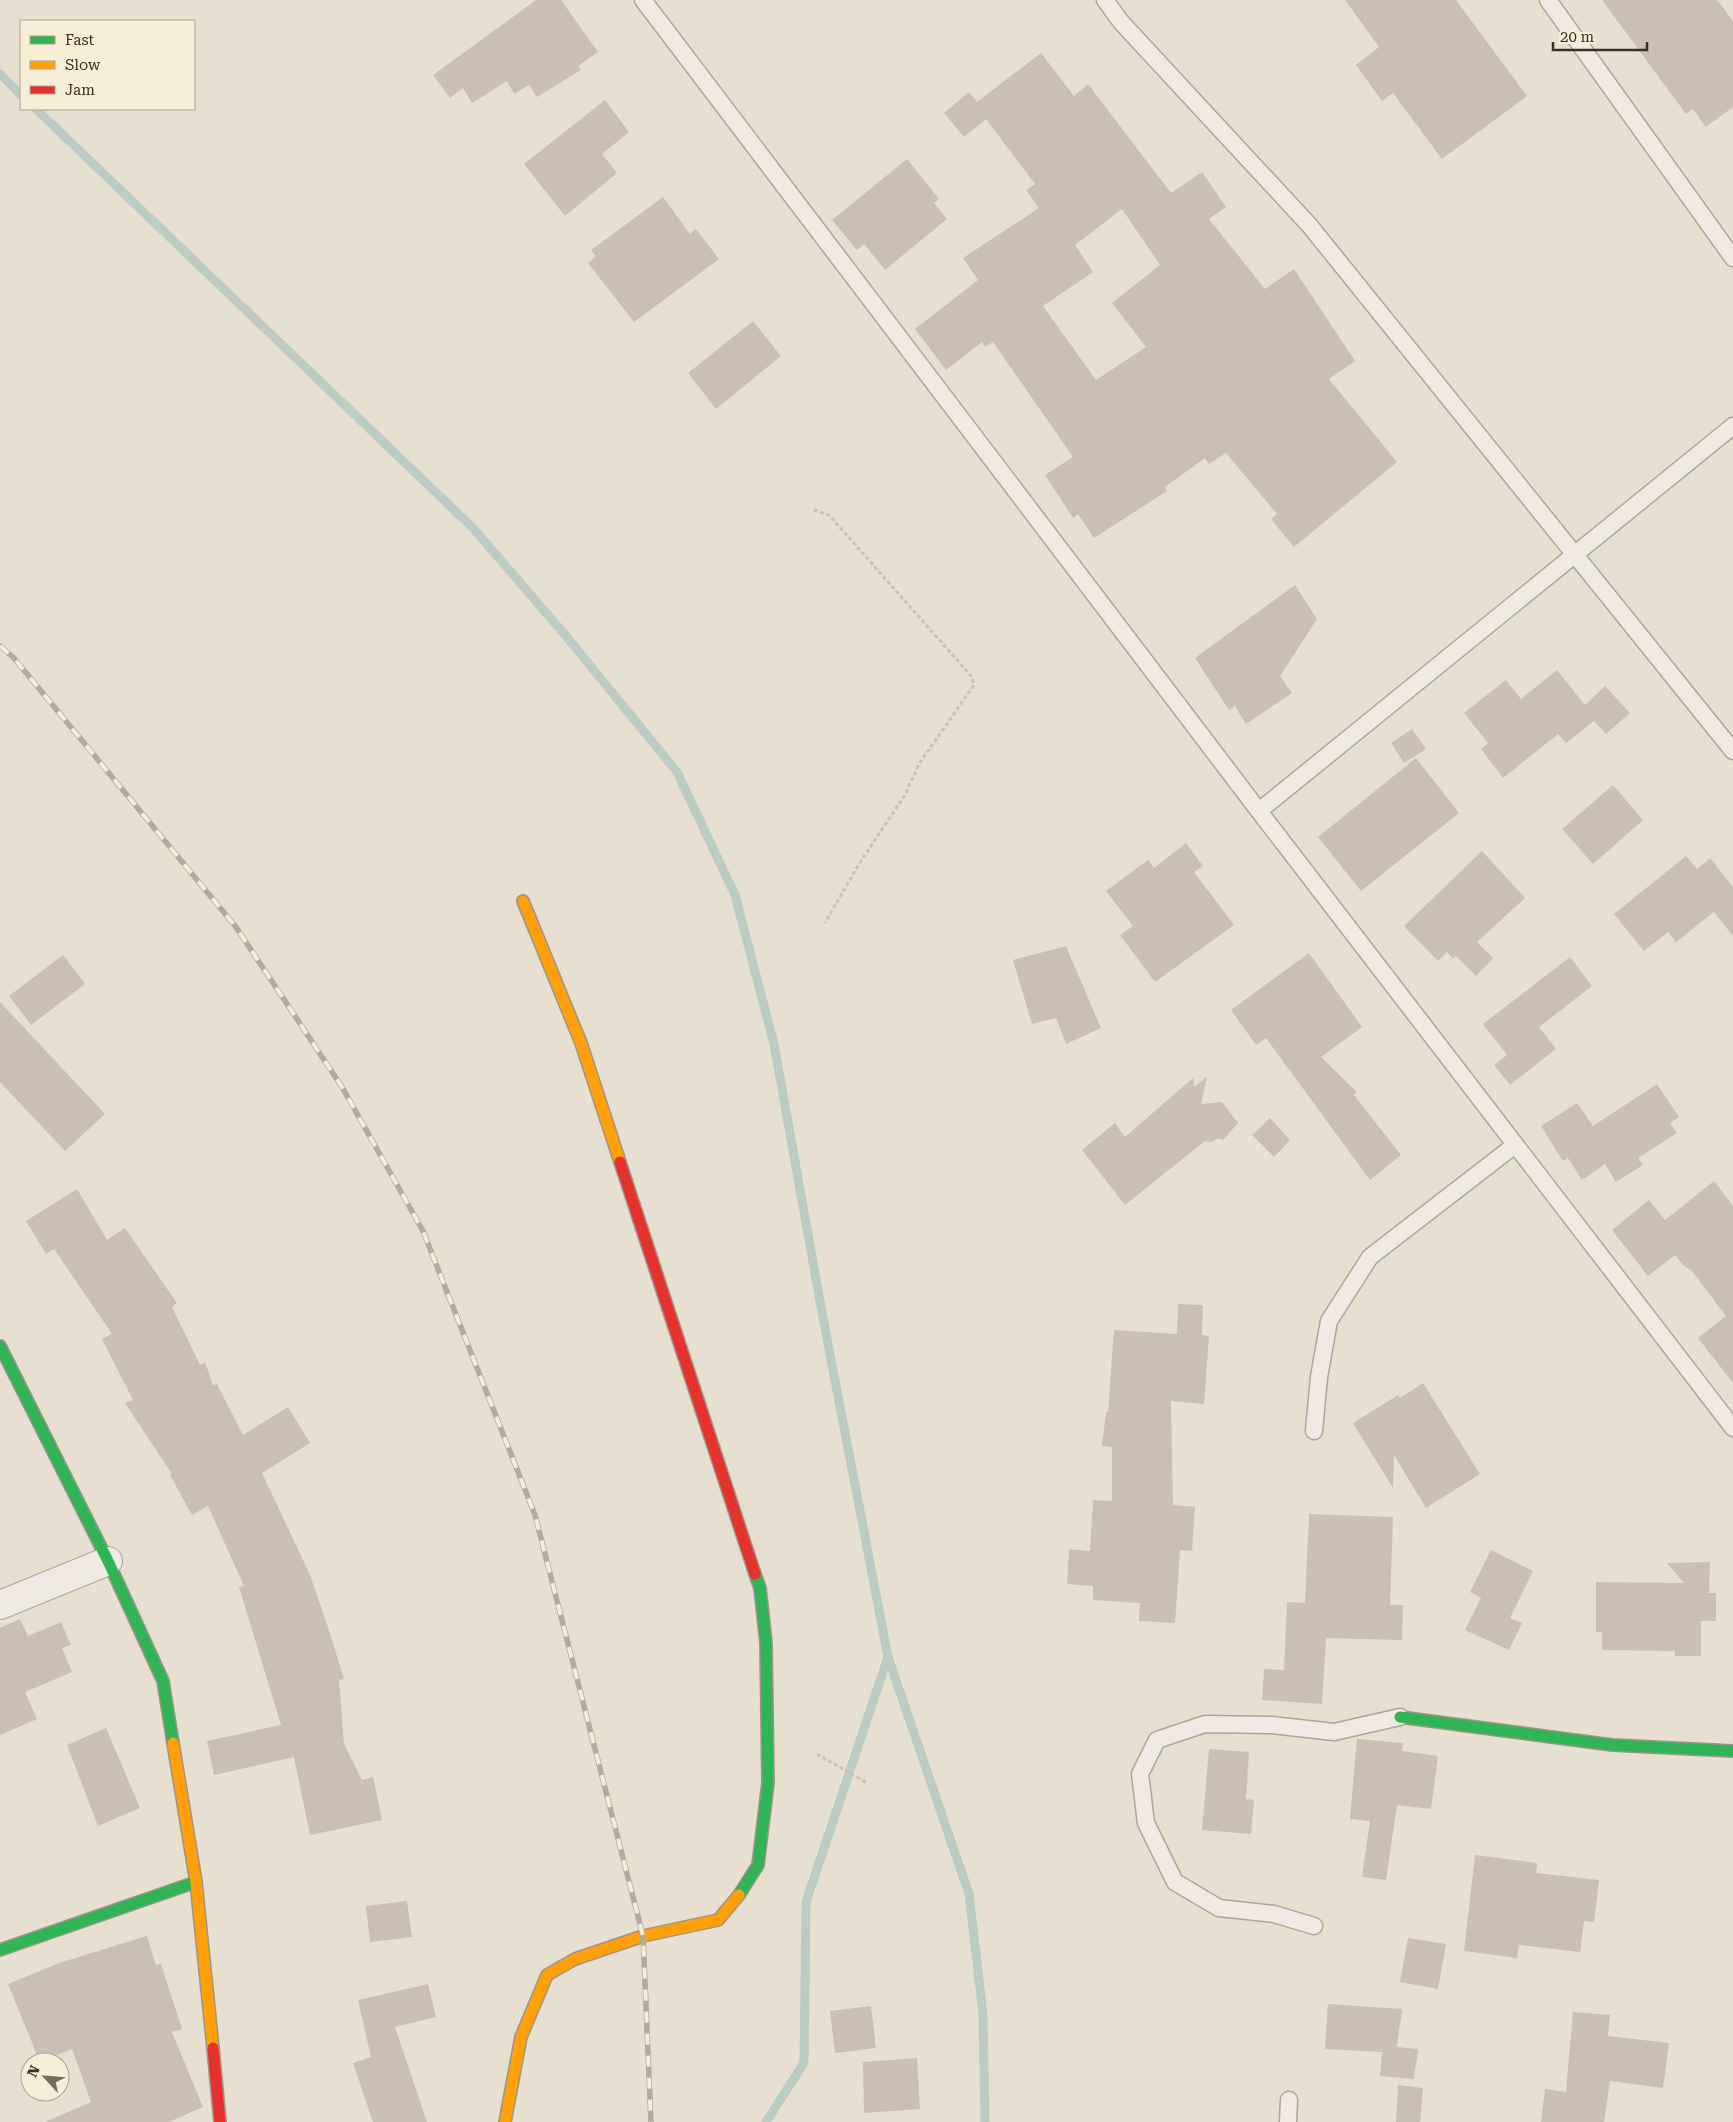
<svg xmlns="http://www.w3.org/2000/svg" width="1733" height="2122" font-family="'Roboto Serif',serif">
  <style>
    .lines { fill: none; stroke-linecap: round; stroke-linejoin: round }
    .stream { stroke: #bcccc2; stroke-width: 9 }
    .building { fill: #cbbfb2; fill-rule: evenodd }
    .lane-casing { stroke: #ada599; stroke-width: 19 }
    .street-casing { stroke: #ada599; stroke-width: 30 }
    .fast-casing { stroke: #9c958a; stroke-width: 14 }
    .slow-casing { stroke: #9c958a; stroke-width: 14 }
    .jam-casing { stroke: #9c958a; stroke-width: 14 }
    .path { stroke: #c8c2b9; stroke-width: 3; stroke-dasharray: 4 2.5; stroke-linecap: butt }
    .lane { stroke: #efebe3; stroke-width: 16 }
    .street { stroke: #efebe3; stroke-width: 28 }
    .fast { stroke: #30b455; stroke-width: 11 }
    .slow { stroke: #ff9f0a; stroke-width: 11 }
    .jam { stroke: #e5322d; stroke-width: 11 }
    .rail-casing { stroke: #afaaa2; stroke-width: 5.5 }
    .rail { stroke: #f7eed8; stroke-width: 4; stroke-dasharray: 11; stroke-linecap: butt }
  </style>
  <rect width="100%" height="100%" fill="#e7e0d1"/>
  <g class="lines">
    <g class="stream">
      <polyline points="0,74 21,95"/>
      <polyline points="36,109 473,528 566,636 677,772 735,895 774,1044 821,1307 888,1657 969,1894 983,2014 985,2122"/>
      <polyline points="766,2122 804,2063 806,1902 888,1657"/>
    </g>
  </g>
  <g class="building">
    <polygon points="536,0 561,0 598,52 578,66 581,70 537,97 529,85 514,94 507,81 472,103 463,88 450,98 433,75"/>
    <polygon points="1345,0 1456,0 1527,96 1442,159 1393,93 1382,101 1356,65 1379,47"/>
    <polygon points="1602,0 1717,0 1733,21 1733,107 1706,127 1693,109 1686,114"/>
    <path d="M1041,53L1074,96L1088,84L1171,193L1202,172L1226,207L1209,219L1265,289L1294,269L1355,361L1329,379L1397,462L1294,547L1271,519L1277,514L1226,453L1209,464L1205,458L1165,487L1167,491L1094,538L1078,514L1073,518L1045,475L1073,457L993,342L985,347L982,342L946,370L915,329L978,280L963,258L1039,208L1026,190L1035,184L986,119L964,137L944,113L969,92L977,102ZM1122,209L1160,265L1112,303L1146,347L1096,380L1043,306L1093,272L1075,245Z"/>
    <polygon points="605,100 629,132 602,154 617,173 565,216 524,164"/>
    <polygon points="907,159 939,199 934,203 947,219 885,270 864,244 857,250 832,220"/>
    <polygon points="663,197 690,234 696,229 719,259 634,322 588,263 596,256 591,250"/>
    <polygon points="753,321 781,356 716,409 688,373"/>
    <polygon points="1295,585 1317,619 1280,676 1292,693 1246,724 1235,706 1229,710 1195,658"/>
    <polygon points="1557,670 1585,705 1605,686 1630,713 1606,734 1594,721 1566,743 1558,734 1503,778 1481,749 1488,743 1464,713 1506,680 1521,699"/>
    <polygon points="1412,729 1426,749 1404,763 1391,743"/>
    <polygon points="1416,758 1459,813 1361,891 1318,837"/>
    <polygon points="1613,785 1643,820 1593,864 1562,829"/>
    <polygon points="1186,843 1203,866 1194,872 1234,925 1155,982 1120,935 1133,926 1106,891 1148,860 1154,868"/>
    <polygon points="1482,851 1525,898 1477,942 1493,958 1476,976 1456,956 1453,958 1447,952 1438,961 1404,926"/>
    <polygon points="1686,856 1697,869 1710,858 1733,887 1733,936 1714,912 1676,942 1668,932 1644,951 1614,914"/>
    <polygon points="1066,946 1101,1028 1066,1044 1056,1018 1032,1024 1013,960"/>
    <polygon points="1309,953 1362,1027 1321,1057 1357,1092 1354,1095 1401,1155 1370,1180 1266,1038 1256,1045 1231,1010"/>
    <polygon points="63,955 85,984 31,1025 9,996"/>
    <polygon points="1570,957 1592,986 1539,1027 1556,1049 1510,1085 1494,1065 1507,1055 1483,1024"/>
    <polygon points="0,1002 105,1114 65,1151 0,1082"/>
    <polygon points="1207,1077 1201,1104 1222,1102 1238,1123 1223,1140 1219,1138 1211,1142 1205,1141 1125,1205 1082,1150 1115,1123 1125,1137 1193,1078 1194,1087"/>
    <polygon points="1657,1084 1679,1117 1670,1123 1677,1133 1638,1158 1643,1165 1616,1182 1605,1164 1582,1180 1568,1158 1563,1161 1541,1126 1577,1103 1593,1126"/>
    <polygon points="1270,1118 1290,1140 1274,1157 1252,1135"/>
    <polygon points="1714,1181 1733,1206 1733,1383 1698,1338 1726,1316 1692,1271 1684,1266 1675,1255 1648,1276 1612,1230 1649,1200 1665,1220"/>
    <polygon points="77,1189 107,1240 125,1228 177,1303 172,1307 200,1365 205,1362 213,1385 217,1384 243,1435 288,1407 310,1443 262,1473 310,1575 328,1627 344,1679 339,1680 344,1744 362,1780 373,1777 382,1820 310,1835 294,1757 214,1775 207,1741 281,1725 239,1587 244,1586 208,1506 192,1515 170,1475 172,1474 125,1403 133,1400 102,1339 112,1334 54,1249 46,1254 26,1221"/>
    <polygon points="1178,1304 1203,1305 1202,1335 1209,1336 1204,1404 1171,1401 1173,1505 1195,1507 1192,1551 1180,1550 1175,1623 1139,1621 1140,1603 1093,1600 1093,1586 1067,1584 1069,1549 1090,1551 1093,1500 1112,1501 1112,1447 1102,1446 1106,1412 1108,1412 1114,1330 1177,1334"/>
    <polygon points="1423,1383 1480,1474 1426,1508 1394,1455 1393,1488 1353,1423 1398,1395 1400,1398"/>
    <polygon points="1309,1514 1393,1517 1390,1605 1403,1605 1402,1640 1326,1638 1322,1704 1262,1700 1264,1669 1284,1670 1287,1602 1305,1603"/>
    <polygon points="1491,1550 1533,1571 1510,1618 1522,1623 1509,1650 1465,1630 1481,1598 1470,1592"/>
    <polygon points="1710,1562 1709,1593 1716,1593 1716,1621 1701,1621 1701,1656 1675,1656 1675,1651 1602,1650 1602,1632 1596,1632 1596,1582 1684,1583 1667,1563"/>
    <polygon points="20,1619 28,1636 61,1622 71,1645 62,1648 72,1672 25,1692 37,1719 0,1735 0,1628"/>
    <polygon points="106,1728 140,1808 98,1826 67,1745"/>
    <polygon points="1357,1739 1403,1743 1402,1751 1438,1756 1431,1809 1397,1805 1386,1880 1362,1877 1370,1821 1350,1819"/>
    <polygon points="1209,1749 1249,1752 1246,1799 1254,1800 1251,1834 1202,1830"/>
    <polygon points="1475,1855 1537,1863 1536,1873 1599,1880 1594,1922 1584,1921 1580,1952 1519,1945 1517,1958 1464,1951"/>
    <polygon points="407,1901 412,1937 370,1942 366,1906"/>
    <polygon points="147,1936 156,1965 161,1964 182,2029 172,2032 203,2107 169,2122 45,2122 91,2102 72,2049 40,2062 8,1984 59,1963"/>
    <polygon points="1408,1938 1446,1944 1438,1989 1400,1982"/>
    <polygon points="428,1984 436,2017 395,2027 427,2122 373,2122 353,2063 371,2057 358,2000"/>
    <polygon points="1328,2004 1402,2009 1397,2047 1418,2049 1414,2079 1380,2076 1382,2052 1325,2049"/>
    <polygon points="871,2006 876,2048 835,2053 830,2011"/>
    <polygon points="1573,2012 1610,2015 1608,2036 1669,2043 1663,2088 1610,2081 1604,2122 1541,2122 1545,2089 1566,2092"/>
    <polygon points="917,2058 920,2109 864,2113 863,2062"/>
    <polygon points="1398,2085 1423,2088 1420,2122 1396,2122"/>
  </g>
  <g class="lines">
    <g class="lane-casing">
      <g id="lane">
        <polyline points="643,0 1252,802 1733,1428"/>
        <polyline points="1105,0 1121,22 1310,226 1733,751"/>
        <polyline points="1548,0 1733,258"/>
        <polyline points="1259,811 1733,426"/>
        <polyline points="1314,1431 1319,1377 1329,1321 1370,1257 1515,1145"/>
        <polyline points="1314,1926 1274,1914 1219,1908 1175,1882 1146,1823 1140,1774 1157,1740 1205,1724 1272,1725 1334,1732 1400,1717"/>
        <polyline points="1288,2122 1289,2100"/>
      </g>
    </g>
    <g class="street-casing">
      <polyline id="street" points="0,1605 108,1561"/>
    </g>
    <g class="fast-casing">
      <g id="fast">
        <polyline points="0,1346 108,1561 163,1681 173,1743"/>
        <polyline points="1400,1717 1612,1745 1733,1751"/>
        <polyline points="739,1895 758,1865 768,1783 766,1643 760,1588 755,1574"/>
        <polyline points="0,1950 196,1882"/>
      </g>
    </g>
    <g class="slow-casing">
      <g id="slow">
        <polyline points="523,901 581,1043 620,1162"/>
        <polyline points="173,1743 196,1882 213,2048"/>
        <polyline points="505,2122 521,2037 547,1975 575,1959 643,1936 718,1920 739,1895"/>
      </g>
    </g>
    <g class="jam-casing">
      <g id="jam">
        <polyline points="620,1162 755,1574"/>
        <polyline points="213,2048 220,2122"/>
      </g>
    </g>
    <g class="path">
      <polyline points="814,510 829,515 972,677 974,685 919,764 905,795 859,864 825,923"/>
      <polyline points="817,1754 867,1783"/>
    </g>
    <use href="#lane" class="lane"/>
    <use href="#street" class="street"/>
    <use href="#fast" class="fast"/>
    <use href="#slow" class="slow"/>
    <use href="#jam" class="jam"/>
    <g class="rail-casing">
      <polyline id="rail" points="0,646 13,657 236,927 342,1087 423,1231 535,1515 643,1936 651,2122"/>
    </g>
    <use href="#rail" class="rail"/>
  </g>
  <rect x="20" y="20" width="175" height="90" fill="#f7eed8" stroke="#ada18e"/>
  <rect x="30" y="36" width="25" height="8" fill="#30b455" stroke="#ada18e"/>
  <text x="65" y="45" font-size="15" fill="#3d2e20">Fast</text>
  <rect x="30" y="61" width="25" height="8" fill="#ff9f0a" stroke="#ada18e"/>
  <text x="65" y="70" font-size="15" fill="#3d2e20">Slow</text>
  <rect x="30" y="86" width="25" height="8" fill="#e5322d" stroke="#ada18e"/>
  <text x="65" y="95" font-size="15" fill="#3d2e20">Jam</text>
  <g transform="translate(45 2077) rotate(296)"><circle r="24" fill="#f7eed8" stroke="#ada18e"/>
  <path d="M0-4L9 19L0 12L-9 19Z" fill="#786c5e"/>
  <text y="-8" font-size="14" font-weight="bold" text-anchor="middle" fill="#3d2e20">N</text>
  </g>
  <path d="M1553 42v8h94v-8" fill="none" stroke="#3d2e20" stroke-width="2.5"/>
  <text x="1560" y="42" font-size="15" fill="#3d2e20" stroke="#f7eed8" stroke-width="4" paint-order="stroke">20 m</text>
</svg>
